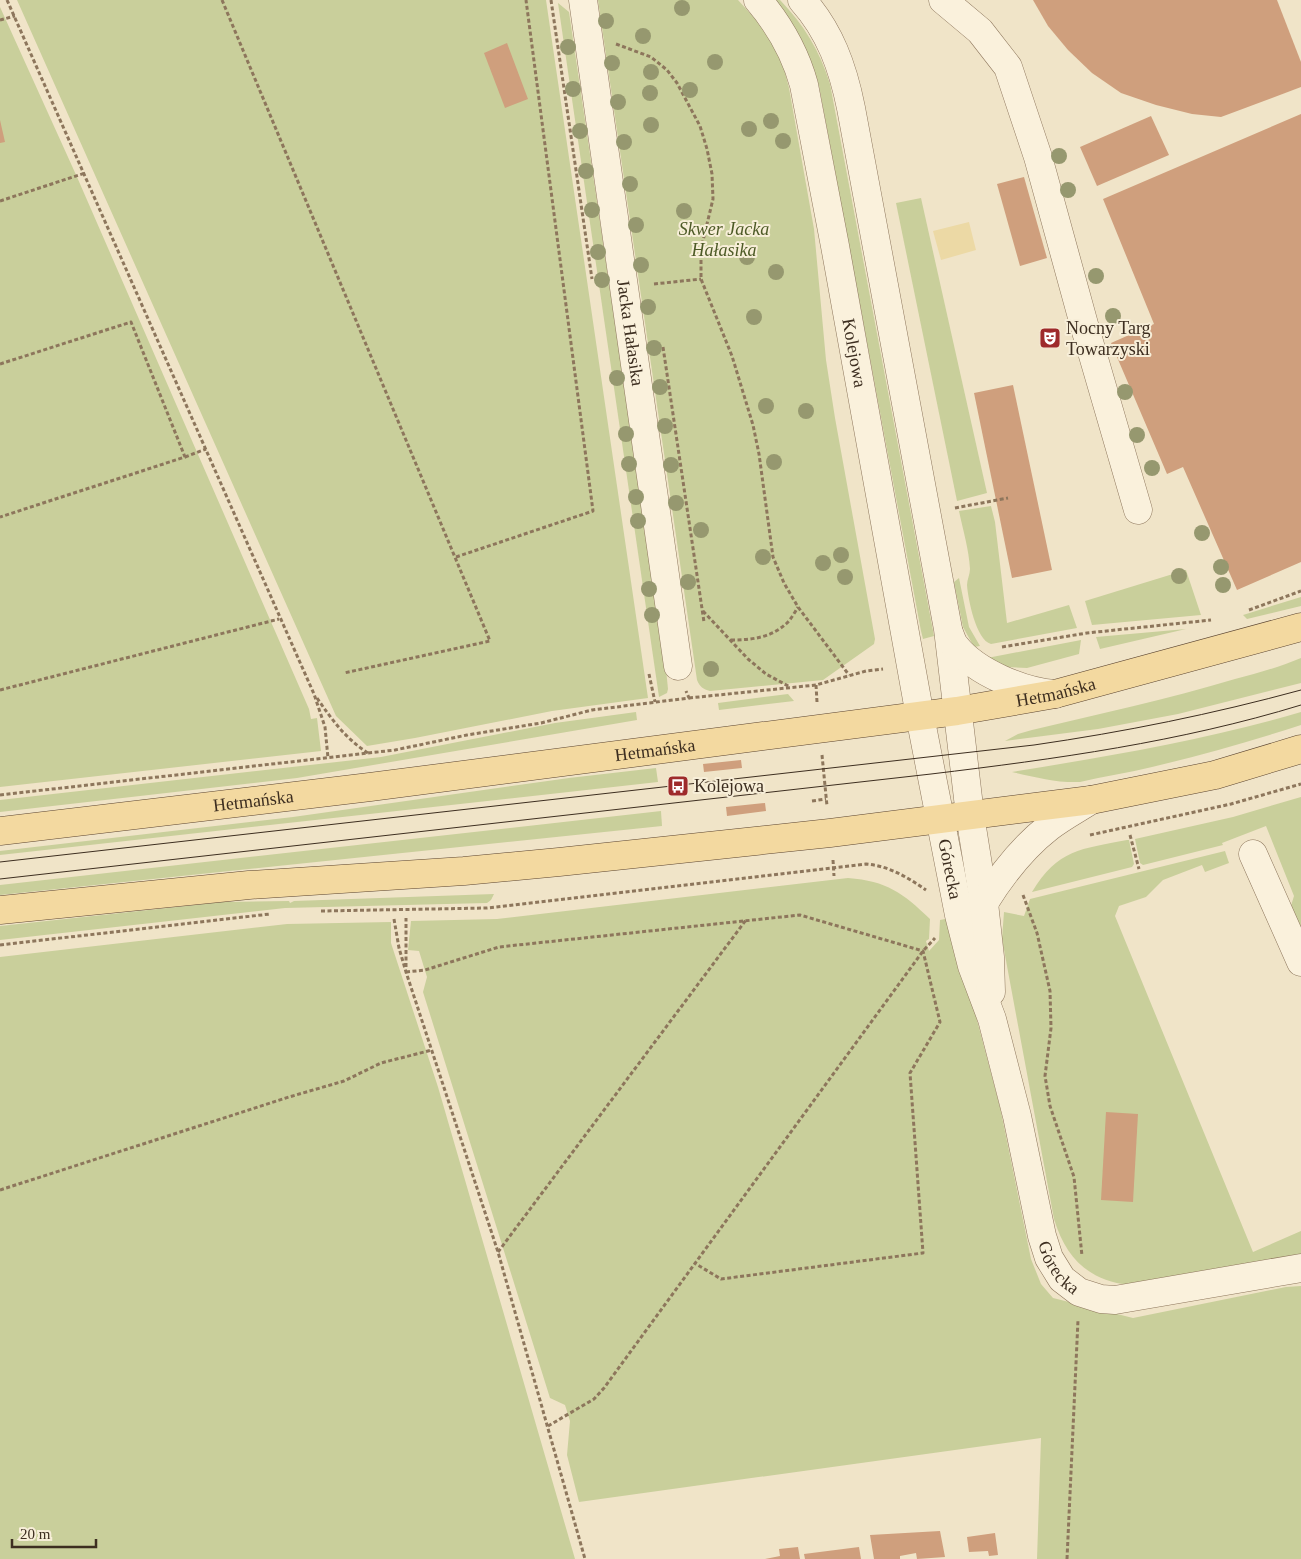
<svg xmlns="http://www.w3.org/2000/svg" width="1301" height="1559" font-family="Georgia,serif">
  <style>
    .green { fill: #c9cf9b }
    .sand { fill: #ecd9a5 }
    .building { fill: #cf9f7d }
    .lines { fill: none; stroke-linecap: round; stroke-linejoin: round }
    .minor-casing { stroke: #8d765c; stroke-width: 29 }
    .major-casing { stroke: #5b4430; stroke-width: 29 }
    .path { stroke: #8d765c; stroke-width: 3; stroke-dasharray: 4 2.5; stroke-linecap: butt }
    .minor { stroke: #faf1dc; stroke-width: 28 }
    .major { stroke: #f3d9a0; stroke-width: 28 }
    .tram { stroke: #3d2e20; stroke-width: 1 }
    .tree { fill: #96986f }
    .labels { text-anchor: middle; stroke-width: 4; stroke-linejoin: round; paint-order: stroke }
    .park-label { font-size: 18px; font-style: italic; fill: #4d5a26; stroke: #f7eed8 }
    .poi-label { font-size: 18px; fill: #3d2e20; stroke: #f7eed8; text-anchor: start }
    .street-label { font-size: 18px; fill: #3d2e20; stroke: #f7eed8 }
  </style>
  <rect width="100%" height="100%" fill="#f0e4c8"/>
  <g class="green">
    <polygon points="17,0 546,0 648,698 552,711 415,738 367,746 336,716"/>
    <path d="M598,0H738L759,23L772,43L783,65L789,88L814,229L826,360L835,418L875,639L874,644L823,680L710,691C703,689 700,687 697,680Z"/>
    <path d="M773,0H780C804,25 820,51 830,84L934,636L923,639L921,631L819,86C809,51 795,29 773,0Z"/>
    <polygon points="558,3 569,12 666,669 668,689 667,693 659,697"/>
    <polygon points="0,7 77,177 309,709 311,719 317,718 321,751 0,787"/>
    <polygon points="921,198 987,493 957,501 896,203"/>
    <path d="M991,506L995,522L1007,623L1069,605L1077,628L991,644C976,640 968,599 967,585C967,580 970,574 970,569C969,550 963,530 959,511Z"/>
    <polygon points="1186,570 1201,615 1092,625 1085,601"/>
    <polygon points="959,578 969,627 980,646 974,647 963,627 954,582"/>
    <polygon points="1301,597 1301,606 1247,619 1243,615"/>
    <polygon points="1186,629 1100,649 1096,637"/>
    <polygon points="1081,640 1079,654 1027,668 1007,667 987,658"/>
    <path d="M1301,658V683L1178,714L1098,729L1005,741L1018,734L1032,730C1100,714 1168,699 1235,679C1258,673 1280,667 1301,658Z"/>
    <polygon points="788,694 794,701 719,710 718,703"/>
    <polygon points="636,712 637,720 297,778 0,812 0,800 381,757 555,723"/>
    <path d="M1301,712V725C1252,741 1202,755 1152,767C1129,773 1104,776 1080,782C1057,783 1035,777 1012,772C1109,756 1206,740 1301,712Z"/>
    <polygon points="656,768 658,782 0,855 0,851 293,817 569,778"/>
    <polygon points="1301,797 1301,936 1290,909 1294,896 1266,826 1222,843 1223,845 1143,865 1140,863 1135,839 1233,817"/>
    <polygon points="661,811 662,826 0,895 0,885"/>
    <path d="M1127,840H1129L1134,864L1132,867L1032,892C1058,849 1081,849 1127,840Z"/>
    <path d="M1225,851L1229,863L1205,872L1202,865L1163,880L1146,897L1119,906L1115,916L1253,1252L1301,1231V1255L1129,1285C1088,1280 1066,1258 1054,1219L1002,939L1004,912L1024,916L1030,899Z"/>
    <path d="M848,878C887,881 903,893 930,919L929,939L926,941L929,951L939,940L940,920L950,918L1000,1107L1031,1259L1041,1284L1053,1298L1133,1318L1286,1287L1301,1286V1559H1037L1041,1438L579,1502L567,1455L570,1421L565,1405L550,1398L423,992L427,977L419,951L408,950L411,921L497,919Z"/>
    <polygon points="494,894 491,900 487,903 285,908 0,940 0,926 223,902 289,901 290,903 294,901"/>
    <polygon points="391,922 391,943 438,1087 575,1559 0,1559 0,957 287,924"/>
  </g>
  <polygon class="sand" points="969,222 976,250 941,260 933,231"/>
  <g class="building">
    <polygon points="1033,0 1277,0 1301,62 1301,87 1221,117 1192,114 1156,105 1121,93 1092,73 1068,50 1048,26"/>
    <polygon points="507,43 528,99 505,108 484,53"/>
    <polygon points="1301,114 1301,562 1237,590 1183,467 1167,474 1111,343 1154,324 1103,199"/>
    <polygon points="1151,116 1169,155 1097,186 1080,147"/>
    <polygon points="0,120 5,142 0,143"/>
    <polygon points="1024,177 1047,258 1020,266 997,184"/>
    <polygon points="1013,385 1052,570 1012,578 974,393"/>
    <polygon points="741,760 742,768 704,772 703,764"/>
    <polygon points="765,803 766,811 727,816 726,807"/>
    <polygon points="1106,1112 1138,1114 1133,1202 1101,1200"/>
    <polygon points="940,1531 945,1557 917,1559 916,1553 900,1556 900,1559 874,1559 870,1535"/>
    <polygon points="995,1533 998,1555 989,1556 988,1551 969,1552 967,1537"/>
    <polygon points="798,1547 800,1559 765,1559 780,1556 779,1549"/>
    <polygon points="859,1547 861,1559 805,1559 804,1554"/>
  </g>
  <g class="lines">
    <g class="minor-casing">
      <g id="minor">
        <path id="s1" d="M583,0L678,666"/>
        <path id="s2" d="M758,0C780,26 795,52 804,85L835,246L920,716L959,915L972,966L992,1019L1017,1116L1042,1236L1049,1258L1062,1279L1079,1292L1101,1299L1115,1300L1301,1268"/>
        <path d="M802,0C830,31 843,68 851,108L948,629L970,815L984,903L990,957L991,992"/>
        <polyline points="943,0 980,31 1008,67 1038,157 1085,328 1138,510"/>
        <path d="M949,633C951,637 952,643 956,647C976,672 1023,692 1055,694"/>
        <polyline points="1253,854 1301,962"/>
        <path d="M984,903C1002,874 1022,848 1049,827C1062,817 1077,809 1091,800"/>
      </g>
    </g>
    <g class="major-casing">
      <g id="major">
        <path id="s3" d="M0,831L370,787L957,711L1055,694L1301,627"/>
        <polyline points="0,910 249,885 464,871 559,862 830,833 1091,800 1215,775 1301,749"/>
      </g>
    </g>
    <g class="path">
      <polyline points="7,0 314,694 325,727 328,758"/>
      <polyline points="222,0 490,641 344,673"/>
      <polyline points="551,0 592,279"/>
      <polyline points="0,20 15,16"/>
      <polyline points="616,44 651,57 667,70 677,83 700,126 707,149 712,174 713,199 701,249 701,279 732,356 753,425 759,454 773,557 784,583 798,607 849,675"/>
      <polyline points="0,201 85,173"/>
      <polyline points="654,284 701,279"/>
      <polyline points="663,347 704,622"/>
      <polyline points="0,364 131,322 185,457 0,517"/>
      <polyline points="185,457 206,449"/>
      <polyline points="955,508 1008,498"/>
      <polyline points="456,557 593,511 526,0"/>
      <polyline points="1249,610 1301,591"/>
      <polyline points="703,611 748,659 766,674 790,687"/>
      <path d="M731,640C751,640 771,638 787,623C791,619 795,612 798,607"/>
      <polyline points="1002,647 1087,633 1211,620"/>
      <polyline points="649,674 655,702"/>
      <polyline points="816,685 817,702"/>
      <polyline points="0,690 279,619"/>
      <path d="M317,698C332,720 346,739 368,753"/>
      <polyline points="689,698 816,685 866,671 883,669"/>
      <polyline points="822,755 827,806"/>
      <polyline points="0,795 395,750 467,735 541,723 592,710 689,698 686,691"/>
      <polyline points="812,801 826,799"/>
      <polyline points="1090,835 1231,804 1301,784"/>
      <polyline points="1130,835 1139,869"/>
      <polyline points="833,860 834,876"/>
      <polyline points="1023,895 1037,933 1050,991 1051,1028 1045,1076 1050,1106 1074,1177 1082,1256"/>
      <path d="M321,911L487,908L866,864C889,866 907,877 926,890"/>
      <polyline points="394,919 399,948 406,972 498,1252 585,1559"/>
      <polyline points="0,945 270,914"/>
      <polyline points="406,967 406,918"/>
      <polyline points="406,972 425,970 499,947 800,915 923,951 940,1022 910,1073 923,1253 721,1279 696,1264"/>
      <polyline points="0,1190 289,1097 344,1081 381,1063 432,1050"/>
      <polyline points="498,1252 746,920"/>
      <polyline points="548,1426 594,1399 604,1388 923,951 935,938"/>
      <polyline points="1067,1559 1078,1320"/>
    </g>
    <use href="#minor" class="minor"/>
    <use href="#major" class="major"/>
    <g class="tram">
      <path d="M0,862L1034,745C1124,732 1213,714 1301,690"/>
      <path d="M0,879L931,774C1056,759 1180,742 1301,705"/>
    </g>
  </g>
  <g class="tree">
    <circle cx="682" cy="8" r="8"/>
    <circle cx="606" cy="21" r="8"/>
    <circle cx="643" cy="36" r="8"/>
    <circle cx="568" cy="47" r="8"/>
    <circle cx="715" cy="62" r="8"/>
    <circle cx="612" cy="63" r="8"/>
    <circle cx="651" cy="72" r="8"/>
    <circle cx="573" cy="89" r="8"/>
    <circle cx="690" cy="90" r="8"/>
    <circle cx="650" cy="93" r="8"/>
    <circle cx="618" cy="102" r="8"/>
    <circle cx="771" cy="121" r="8"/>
    <circle cx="651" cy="125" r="8"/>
    <circle cx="749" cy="129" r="8"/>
    <circle cx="580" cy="131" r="8"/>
    <circle cx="783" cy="141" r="8"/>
    <circle cx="624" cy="142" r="8"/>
    <circle cx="1059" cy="156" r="8"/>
    <circle cx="586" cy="171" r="8"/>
    <circle cx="630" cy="184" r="8"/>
    <circle cx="1068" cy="190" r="8"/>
    <circle cx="592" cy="210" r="8"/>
    <circle cx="684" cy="211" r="8"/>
    <circle cx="636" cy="225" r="8"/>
    <circle cx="598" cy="252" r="8"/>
    <circle cx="747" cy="257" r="8"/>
    <circle cx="641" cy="265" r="8"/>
    <circle cx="776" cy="272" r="8"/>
    <circle cx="1096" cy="276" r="8"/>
    <circle cx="602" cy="280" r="8"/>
    <circle cx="648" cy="307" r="8"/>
    <circle cx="1113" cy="316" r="8"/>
    <circle cx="754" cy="317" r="8"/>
    <circle cx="654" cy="348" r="8"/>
    <circle cx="617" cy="378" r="8"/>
    <circle cx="660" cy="387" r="8"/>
    <circle cx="1125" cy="392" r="8"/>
    <circle cx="766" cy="406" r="8"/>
    <circle cx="806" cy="411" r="8"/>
    <circle cx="665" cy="426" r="8"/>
    <circle cx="626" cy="434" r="8"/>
    <circle cx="1137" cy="435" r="8"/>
    <circle cx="774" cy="462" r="8"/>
    <circle cx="629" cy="464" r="8"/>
    <circle cx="671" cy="465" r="8"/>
    <circle cx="1152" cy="468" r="8"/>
    <circle cx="636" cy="497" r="8"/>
    <circle cx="676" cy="503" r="8"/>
    <circle cx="638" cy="521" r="8"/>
    <circle cx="701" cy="530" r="8"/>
    <circle cx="1202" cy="533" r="8"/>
    <circle cx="841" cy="555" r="8"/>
    <circle cx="763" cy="557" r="8"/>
    <circle cx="823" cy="563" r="8"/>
    <circle cx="1221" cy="567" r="8"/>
    <circle cx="1179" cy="576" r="8"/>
    <circle cx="845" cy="577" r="8"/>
    <circle cx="688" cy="582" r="8"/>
    <circle cx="1223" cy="585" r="8"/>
    <circle cx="649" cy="589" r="8"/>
    <circle cx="652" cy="615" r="8"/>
    <circle cx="711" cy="669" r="8"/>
  </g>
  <defs>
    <g id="theatre-square" transform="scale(1.125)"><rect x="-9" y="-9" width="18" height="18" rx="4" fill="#9e2a2b" stroke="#f7eed8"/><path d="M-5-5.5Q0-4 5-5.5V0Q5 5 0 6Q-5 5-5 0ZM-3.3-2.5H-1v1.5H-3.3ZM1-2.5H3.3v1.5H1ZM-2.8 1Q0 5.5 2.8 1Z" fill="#fff"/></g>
    <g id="bus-square" transform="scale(1.125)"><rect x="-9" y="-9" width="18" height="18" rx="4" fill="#9e2a2b" stroke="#f7eed8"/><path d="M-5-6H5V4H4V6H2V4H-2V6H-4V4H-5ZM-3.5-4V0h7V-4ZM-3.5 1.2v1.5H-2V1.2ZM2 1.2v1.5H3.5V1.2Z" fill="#fff"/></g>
  </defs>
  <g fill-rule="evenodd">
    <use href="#theatre-square" x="1050" y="338"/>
    <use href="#bus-square" x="678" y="786"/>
  </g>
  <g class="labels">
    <g class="park-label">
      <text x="724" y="235">Skwer Jacka<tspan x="724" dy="21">Hałasika</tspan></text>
    </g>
    <g class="poi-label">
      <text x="1066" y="334">Nocny Targ<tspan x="1066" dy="21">Towarzyski</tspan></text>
      <text x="694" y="792">Kolejowa</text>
    </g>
    <g class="street-label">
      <text dy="6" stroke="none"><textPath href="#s1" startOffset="336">Jacka Hałasika</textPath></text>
      <text dy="6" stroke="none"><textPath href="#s2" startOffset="370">Kolejowa</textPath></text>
      <text dy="6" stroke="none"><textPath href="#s3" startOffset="1065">Hetmańska</textPath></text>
      <text dy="6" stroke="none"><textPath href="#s3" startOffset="660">Hetmańska</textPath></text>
      <text dy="6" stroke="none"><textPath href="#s3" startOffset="255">Hetmańska</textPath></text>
      <text dy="6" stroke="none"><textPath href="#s2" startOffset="895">Górecka</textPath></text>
      <text dy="6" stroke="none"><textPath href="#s2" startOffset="1310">Górecka</textPath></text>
    </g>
  </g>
  <path d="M12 1539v8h84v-8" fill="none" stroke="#3d2e20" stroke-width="2.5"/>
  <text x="20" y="1539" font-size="15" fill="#3d2e20" stroke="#f7eed8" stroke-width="4" paint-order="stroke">20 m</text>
</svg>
